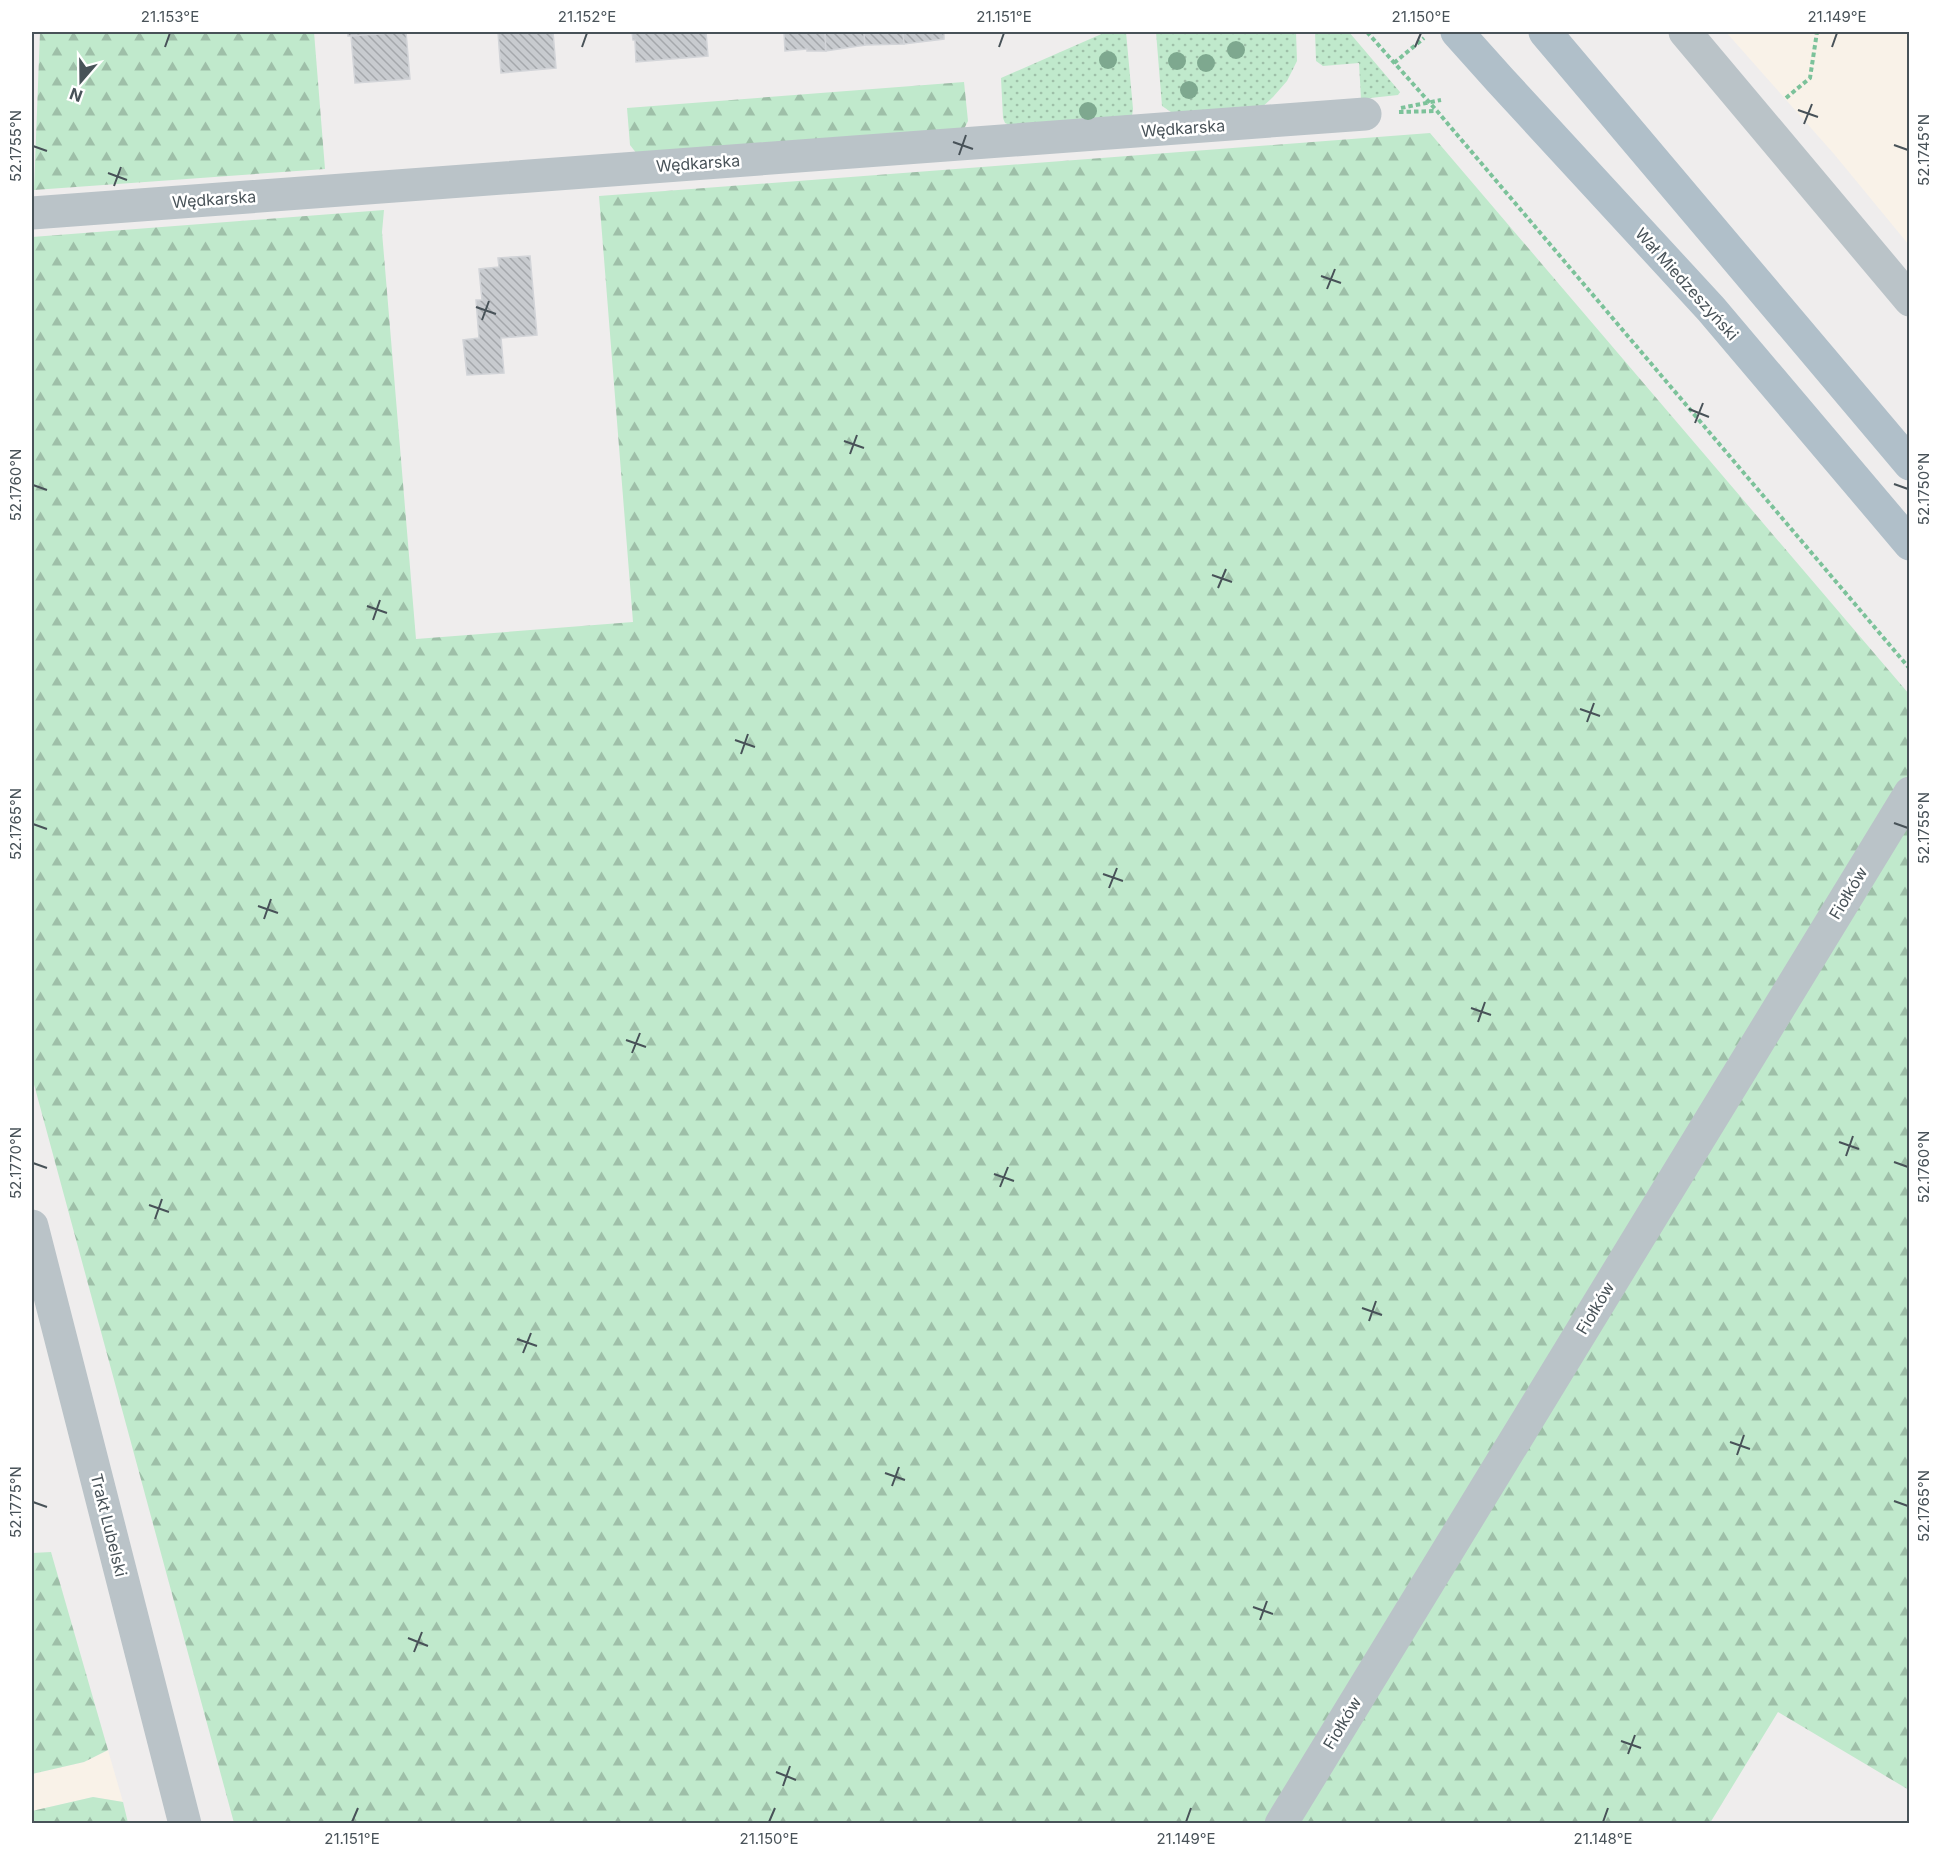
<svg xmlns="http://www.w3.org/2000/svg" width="1941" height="1855" font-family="Inter,sans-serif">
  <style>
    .commercial { fill: #f9f2e8 }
    .grass { fill: url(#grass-dots) }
    .forest { fill: url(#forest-firs) }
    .building { fill: url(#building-back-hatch); stroke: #d2d4d8; stroke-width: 1.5 }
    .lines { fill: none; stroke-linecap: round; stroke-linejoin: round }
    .path { stroke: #7cc29a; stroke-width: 4; stroke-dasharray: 4.5 3; stroke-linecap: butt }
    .minor { stroke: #bac3c8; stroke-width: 33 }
    .major { stroke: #b0bfc9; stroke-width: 33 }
    .tree { fill: #7ea88f }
    .ticks { fill: none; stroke: #485258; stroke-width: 2 }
    .labels { text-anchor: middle; stroke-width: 5; stroke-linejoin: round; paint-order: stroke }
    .street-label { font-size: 16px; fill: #485258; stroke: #fff }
    .neatline { fill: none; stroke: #485258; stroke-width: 2 }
    .ticks-label { font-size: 15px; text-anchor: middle; fill: #485258 }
  </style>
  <defs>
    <pattern id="grass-dots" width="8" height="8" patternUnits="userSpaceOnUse" patternTransform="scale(1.5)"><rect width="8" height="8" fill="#c0e9cc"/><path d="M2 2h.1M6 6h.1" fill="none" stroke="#9ebfa8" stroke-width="1.8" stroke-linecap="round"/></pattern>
    <pattern id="forest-firs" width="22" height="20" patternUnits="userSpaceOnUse" patternTransform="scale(1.5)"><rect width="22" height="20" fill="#c0e9cc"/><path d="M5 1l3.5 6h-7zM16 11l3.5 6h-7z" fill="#9ebfa8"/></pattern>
    <pattern id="building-back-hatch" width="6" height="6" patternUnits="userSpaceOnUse" patternTransform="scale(1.5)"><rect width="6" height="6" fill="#c8cbcf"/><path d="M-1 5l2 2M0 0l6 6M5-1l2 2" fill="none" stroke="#a4a7ab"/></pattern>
  </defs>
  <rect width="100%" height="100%" fill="#efeded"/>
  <g class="commercial">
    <polygon points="1726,32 1909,32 1909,245 1834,154"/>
    <polygon points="108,1750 123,1802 93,1797 32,1811 32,1774 84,1762"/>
  </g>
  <g class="grass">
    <polygon points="1106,32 1126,32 1133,109 1132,116 1012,126 1005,123 1003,118 1001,78"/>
    <polygon points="1156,32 1296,32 1297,61 1287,81 1273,97 1260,109 1177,116 1162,106"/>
    <polygon points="1315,32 1349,32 1400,92 1398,95 1361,99 1359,63 1323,66 1316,61"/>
  </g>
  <g class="forest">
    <polygon points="40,32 314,32 325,169 34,190"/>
    <polygon points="964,82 968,121 964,129 637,154 630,145 627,108"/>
    <polygon points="1430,133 1909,694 1909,1790 1778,1712 1710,1823 234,1823 32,1077 32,237 384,210 382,232 416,639 633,622 599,196"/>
    <polygon points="51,1552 108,1750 84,1762 32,1774 32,1553"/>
    <polygon points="93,1797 123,1802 128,1823 32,1823 32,1811"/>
  </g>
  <g class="building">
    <polygon points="348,32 411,32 351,36 348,36"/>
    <polygon points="406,32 410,79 355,83 351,36"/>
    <polygon points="498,32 553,32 556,68 501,73"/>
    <polygon points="632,32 706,32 708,56 636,62 635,40 633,40"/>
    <polygon points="784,32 825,32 826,51 807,51 807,49 785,51"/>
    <polygon points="825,32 864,32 865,45 826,51"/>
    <polygon points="864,32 903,32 904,44 865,45"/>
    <polygon points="903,32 944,32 944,39 904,44"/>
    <polygon points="530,256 537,335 501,338 504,373 467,375 463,340 479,338 476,300 482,300 479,269 499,267 498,258"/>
  </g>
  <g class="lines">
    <g class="path">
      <polyline points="1367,32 1437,111 1910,669"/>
      <polyline points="1394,63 1424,38"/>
      <polyline points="1786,98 1810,78 1817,32"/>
      <polyline points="1401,108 1441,100"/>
      <polyline points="1399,112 1436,111"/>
    </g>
    <g class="minor">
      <polyline points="1685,32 1910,300"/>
      <polyline points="32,213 1365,114"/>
      <polyline points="32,1226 185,1824"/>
      <polyline points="1281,1824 1910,793"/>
    </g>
    <g class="major">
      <polyline points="1457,32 1500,80 1711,309 1910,544"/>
      <polyline points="1545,32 1910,464"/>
    </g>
  </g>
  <g class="tree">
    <circle cx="1236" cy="50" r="9"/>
    <circle cx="1108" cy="60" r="9"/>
    <circle cx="1177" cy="61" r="9"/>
    <circle cx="1206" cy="63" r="9"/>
    <circle cx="1189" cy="90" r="9"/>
    <circle cx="1088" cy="111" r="9"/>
  </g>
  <path class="ticks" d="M165,47L170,33M582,47L587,33M999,47L1004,33M1415,47L1421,33M1832,47L1837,33M1798,110L1818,117M1804,124L1812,104M953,142L973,149M1894,145L1908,150M33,146L47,151M959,155L966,135M108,173L127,180M114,186L121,167M1321,276L1341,283M1327,289L1335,269M476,307L496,314M482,320L489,301M1689,409L1709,417M1695,423L1703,403M844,441L864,448M850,454L857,435M1894,484L1908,489M33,485L47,490M1212,575L1232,582M1218,588L1226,569M367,606L387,613M373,620L380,600M1580,709L1600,716M1587,722L1594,703M735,740L755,747M741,754L748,734M1894,823L1908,828M33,824L47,829M1103,874L1123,881M1109,888L1117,868M258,906L278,913M264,919L271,899M1471,1008L1491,1015M1478,1022L1485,1002M626,1040L646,1047M632,1053L640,1033M1839,1142L1859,1149M1846,1156L1853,1136M1894,1162L1908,1167M33,1163L47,1168M994,1174L1014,1181M1000,1187L1008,1167M149,1205L169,1212M155,1219L162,1199M1362,1308L1382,1315M1369,1321L1376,1301M517,1339L537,1346M523,1353L531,1333M1730,1442L1750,1449M1737,1455L1744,1435M885,1473L905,1480M892,1486L899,1467M1894,1501L1908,1506M33,1502L47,1507M1253,1607L1273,1614M1260,1620L1267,1601M408,1638L428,1646M414,1652L422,1632M1621,1741L1641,1748M1628,1754L1635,1735M776,1772L796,1780M783,1786L790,1766M352,1822L358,1808M769,1822L775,1808M1186,1822L1191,1808M1603,1822L1608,1808"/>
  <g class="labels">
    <g class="street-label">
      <text transform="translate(1183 128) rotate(-4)" y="6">Wędkarska</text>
      <text transform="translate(698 163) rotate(-4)" y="6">Wędkarska</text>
      <text transform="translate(214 199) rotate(-4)" y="6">Wędkarska</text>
      <text transform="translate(1687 284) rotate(48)" y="6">Wał Miedzeszyński</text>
      <text transform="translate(1848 893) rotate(-59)" y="6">Fiołków</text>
      <text transform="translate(1595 1308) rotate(-59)" y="6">Fiołków</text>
      <text transform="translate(109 1525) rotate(76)" y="6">Trakt Lubelski</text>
      <text transform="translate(1342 1723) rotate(-59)" y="6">Fiołków</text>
    </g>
  </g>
  <rect width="1941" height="1855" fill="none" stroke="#ffffff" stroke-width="66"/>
  <g transform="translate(81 81) rotate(200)" stroke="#ffffff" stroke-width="4.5" paint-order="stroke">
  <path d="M0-4.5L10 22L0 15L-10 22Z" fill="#485258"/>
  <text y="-9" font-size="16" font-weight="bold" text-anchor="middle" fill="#485258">N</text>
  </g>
  <rect x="33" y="33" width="1875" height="1789" class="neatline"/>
  <g class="ticks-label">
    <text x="170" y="22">21.153°E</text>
    <text x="587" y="22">21.152°E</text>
    <text x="1004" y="22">21.151°E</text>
    <text x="1421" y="22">21.150°E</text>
    <text x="1837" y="22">21.149°E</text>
    <text transform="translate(16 146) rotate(-90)" y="5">52.1755°N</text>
    <text transform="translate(1924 150) rotate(-90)" y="5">52.1745°N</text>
    <text transform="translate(16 485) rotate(-90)" y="5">52.1760°N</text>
    <text transform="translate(1924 489) rotate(-90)" y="5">52.1750°N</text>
    <text transform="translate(16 824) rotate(-90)" y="5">52.1765°N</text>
    <text transform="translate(1924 828) rotate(-90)" y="5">52.1755°N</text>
    <text transform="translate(16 1163) rotate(-90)" y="5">52.1770°N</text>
    <text transform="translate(1924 1167) rotate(-90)" y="5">52.1760°N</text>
    <text transform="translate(16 1502) rotate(-90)" y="5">52.1775°N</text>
    <text transform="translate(1924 1506) rotate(-90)" y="5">52.1765°N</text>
    <text x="352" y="1844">21.151°E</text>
    <text x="769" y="1844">21.150°E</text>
    <text x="1186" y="1844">21.149°E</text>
    <text x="1603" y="1844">21.148°E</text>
  </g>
</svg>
